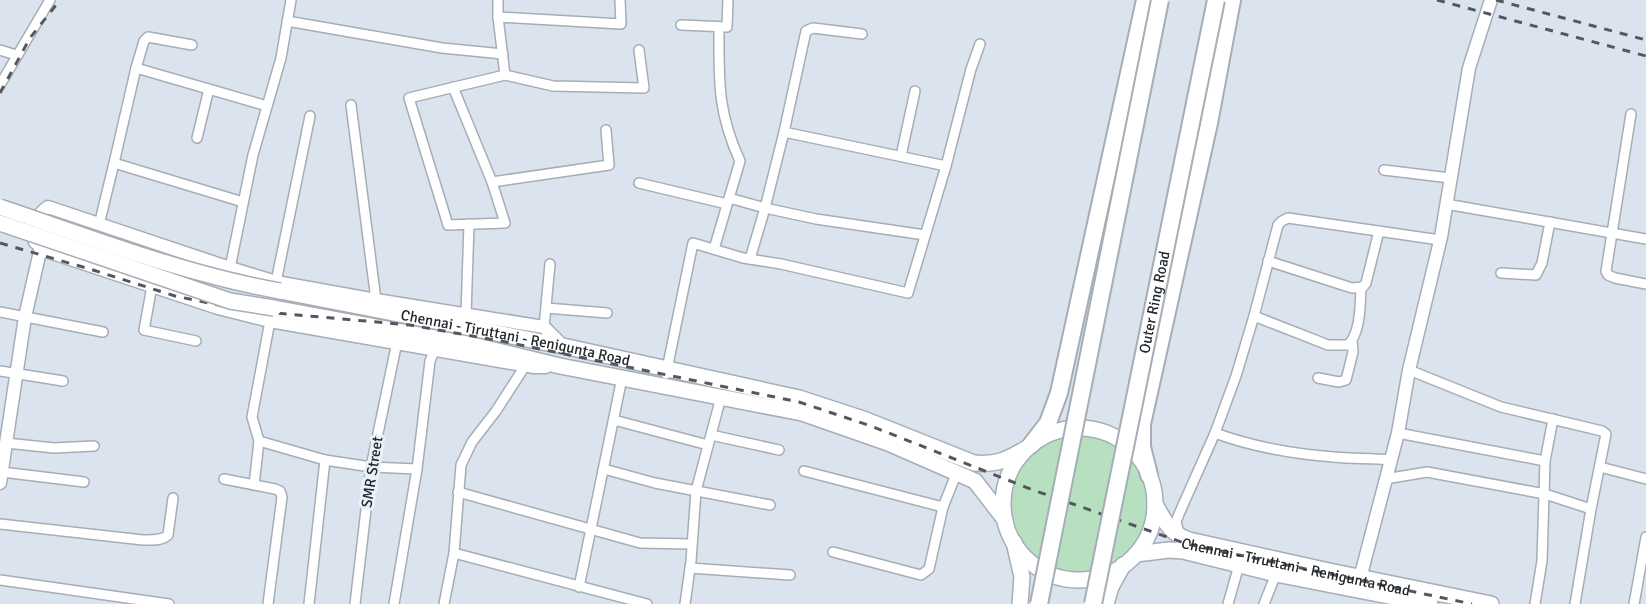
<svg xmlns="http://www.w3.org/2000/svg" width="1646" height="604" font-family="Signika,sans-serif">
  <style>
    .green { fill: #b6e0c0 }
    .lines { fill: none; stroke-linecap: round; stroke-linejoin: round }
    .minor-casing { stroke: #a5adb6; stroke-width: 12 }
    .tertiary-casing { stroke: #a5adb6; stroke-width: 15 }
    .primary-casing { stroke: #a5adb6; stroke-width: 18 }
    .trunk-casing { stroke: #a5adb6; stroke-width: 18 }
    .motorway-casing { stroke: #a5adb6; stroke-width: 20 }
    .minor { stroke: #fff; stroke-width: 9 }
    .tertiary { stroke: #fff; stroke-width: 12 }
    .primary { stroke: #fff; stroke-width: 15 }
    .trunk { stroke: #fff; stroke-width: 15 }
    .motorway { stroke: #fff; stroke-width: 16 }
    .rail { stroke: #54585e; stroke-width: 3; stroke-dasharray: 8 8; stroke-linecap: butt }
    .trunk-bridge-casing { stroke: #a5adb6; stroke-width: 18; stroke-linecap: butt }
    .motorway-bridge-casing { stroke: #a5adb6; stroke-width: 20; stroke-linecap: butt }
    .trunk-bridge { stroke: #fff; stroke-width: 15 }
    .motorway-bridge { stroke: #fff; stroke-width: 16 }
    .labels { text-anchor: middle; stroke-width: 6; stroke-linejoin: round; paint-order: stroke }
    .street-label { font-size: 15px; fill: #23262a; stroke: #e8f2fb }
  </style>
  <rect width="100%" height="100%" fill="#dbe4ee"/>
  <circle class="green" cx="1080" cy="505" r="70"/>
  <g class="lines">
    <g class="minor-casing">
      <g id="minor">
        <polyline points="498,0 498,17 505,75 553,86 644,88 639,50"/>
        <polyline points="498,17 621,24 620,0"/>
        <polyline points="287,21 442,48 503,54"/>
        <polyline points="681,25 727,27 728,0"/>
        <polyline points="862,34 813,28 806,31 784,132 946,166 971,69 980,44"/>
        <polyline points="0,50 16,55"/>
        <polyline points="136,68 144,41 148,37 192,45"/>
        <polyline points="505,75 409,98 448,225 505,223 492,182 609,165 606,130"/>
        <polyline points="0,85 50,0"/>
        <polyline points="453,87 492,182"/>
        <polyline points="351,105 376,300"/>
        <polyline points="1631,114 1606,271 1608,275 1615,278 1646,284"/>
        <polyline points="784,132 765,208 816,219 925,235"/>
        <polyline points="197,138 209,89"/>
        <polyline points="901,156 915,91"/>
        <polyline points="114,163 136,68 267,106"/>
        <polyline points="1384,170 1450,178"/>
        <polyline points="639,183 727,204"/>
        <polyline points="729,198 765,208 750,259"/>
        <polyline points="1446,204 1646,239"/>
        <polyline points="99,225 114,163 243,202"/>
        <path d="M714,249L740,161C717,111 719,80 719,27"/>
        <polyline points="1268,261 1352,288 1363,287 1366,283 1379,231"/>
        <polyline points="230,268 253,155 281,58 291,0"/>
        <polyline points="1501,273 1536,275 1542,263 1550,222"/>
        <polyline points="276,282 310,116"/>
        <polyline points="152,286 144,330 196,341"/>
        <path d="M1361,287C1360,305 1361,332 1348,345H1328L1254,316L1236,376L1215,433C1253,447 1294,454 1334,457C1353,459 1372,458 1390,460"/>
        <polyline points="546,308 607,313"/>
        <polyline points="0,312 103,332"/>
        <polyline points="466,315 469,224"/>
        <polyline points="1254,316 1278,225 1282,221 1288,218 1440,240"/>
        <polyline points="544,327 550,264"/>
        <polyline points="0,371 63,381"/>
        <polyline points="666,374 693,243 743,258 781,264 908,293 946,166"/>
        <polyline points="1318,378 1339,382 1346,380 1353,352 1352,341"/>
        <polyline points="614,420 708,445"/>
        <polyline points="1398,433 1545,461"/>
        <polyline points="711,435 779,450"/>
        <polyline points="259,441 325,460"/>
        <polyline points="6,443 54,448 94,446"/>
        <polyline points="1600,467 1646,479"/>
        <polyline points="604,469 655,483 770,505"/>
        <polyline points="804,471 943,507 957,472"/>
        <polyline points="2,472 84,482"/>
        <polyline points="224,479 275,489 280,491 282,497 268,604"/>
        <polyline points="1385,479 1427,472 1545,494 1591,509 1606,434 1602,431 1501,407 1409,370"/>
        <polyline points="254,485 259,441 252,417 270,321"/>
        <polyline points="458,492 640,543 691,544"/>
        <path d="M0,524L143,540C151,540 162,541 168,535L173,498"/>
        <polyline points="1179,533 1176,522 1179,514 1215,433"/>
        <polyline points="833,552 921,575 929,569 943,507"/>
        <polyline points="454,553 461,465 472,442 496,411 525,366"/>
        <polyline points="690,568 790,575"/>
        <polyline points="0,580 169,604"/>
        <polyline points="579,587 622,378"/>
        <polyline points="309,604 325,460 371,467 417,469"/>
        <polyline points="355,604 371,467 397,342"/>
        <polyline points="394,604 417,469 430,361 435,349"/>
        <polyline points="444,604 454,553 647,604"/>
        <polyline points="685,604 691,561 696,491 721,397"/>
        <polyline points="1228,604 1239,565"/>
        <polyline points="1264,604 1276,574"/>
        <polyline points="1535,604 1542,561 1545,461 1553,419"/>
        <polyline points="1575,604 1591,509"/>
        <polyline points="1634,604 1646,537"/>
      </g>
    </g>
    <g class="tertiary-casing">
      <g id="tertiary">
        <path d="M546,367H534L270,321L218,308L46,251L35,242C32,226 34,217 48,207L230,268L276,282L376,300L544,327L563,346"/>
        <polyline points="0,483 25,317 41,247"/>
        <polyline points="1358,586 1398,433 1409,370 1441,237 1469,68 1491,0"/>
      </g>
    </g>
    <g class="primary-casing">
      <g id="primary">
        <polyline points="1014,542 1022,577 1020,604"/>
        <polyline points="1106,604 1111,587 1123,565"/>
      </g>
    </g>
    <g class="trunk-casing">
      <g id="trunk">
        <path id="s1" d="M280,291L563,346L799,398L866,420L974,463C997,465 1007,460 1027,448"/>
        <polyline points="274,308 468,344 560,366 802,413 888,443 975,481 1005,520"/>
        <circle cx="1079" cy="504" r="76"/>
        <path d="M1155,504C1164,520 1170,534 1189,540L1329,571L1491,604"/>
        <polyline points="1136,554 1169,550 1183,551 1276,574 1430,604"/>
      </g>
    </g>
    <g class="motorway-casing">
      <g id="motorway">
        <polyline points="1031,445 1048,423 1059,393 1145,0"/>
        <polyline points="1149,475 1142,447 1142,424 1209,123 1232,0"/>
      </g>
    </g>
    <use href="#minor" class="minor"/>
    <use href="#tertiary" class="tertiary"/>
    <use href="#primary" class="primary"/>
    <use href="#trunk" class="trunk"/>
    <use href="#motorway" class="motorway"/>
    <g class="rail">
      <polyline points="1437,0 1646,56"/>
      <polyline points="1496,0 1646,40"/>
      <polyline points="0,93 30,38 60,0"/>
      <path id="s2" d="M0,243L93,270L175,296L223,306L275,313L410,325L506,342L799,402L871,426L1033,490L1187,544L1472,604"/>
    </g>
    <g class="trunk-bridge-casing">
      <g id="trunk-bridge">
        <path d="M0,207C92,238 184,274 280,291"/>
        <polyline points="0,223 230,301 274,308"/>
      </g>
    </g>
    <g class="motorway-bridge-casing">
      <g id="motorway-bridge">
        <polyline points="1039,604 1160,0"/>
        <path id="s3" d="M1093,604L1216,0"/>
      </g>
    </g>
    <use href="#trunk-bridge" class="trunk-bridge"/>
    <use href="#motorway-bridge" class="motorway-bridge"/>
  </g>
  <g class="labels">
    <g class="street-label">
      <text dy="5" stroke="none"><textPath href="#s3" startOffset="308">Outer Ring Road</textPath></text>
      <text dy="5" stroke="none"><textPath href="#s1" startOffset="240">Chennai - Tiruttani - Renigunta Road</textPath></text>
      <text transform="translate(372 472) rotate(-81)" y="5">SMR Street</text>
      <text dy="5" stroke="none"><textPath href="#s2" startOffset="1341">Chennai - Tiruttani - Renigunta Road</textPath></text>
    </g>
  </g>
</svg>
